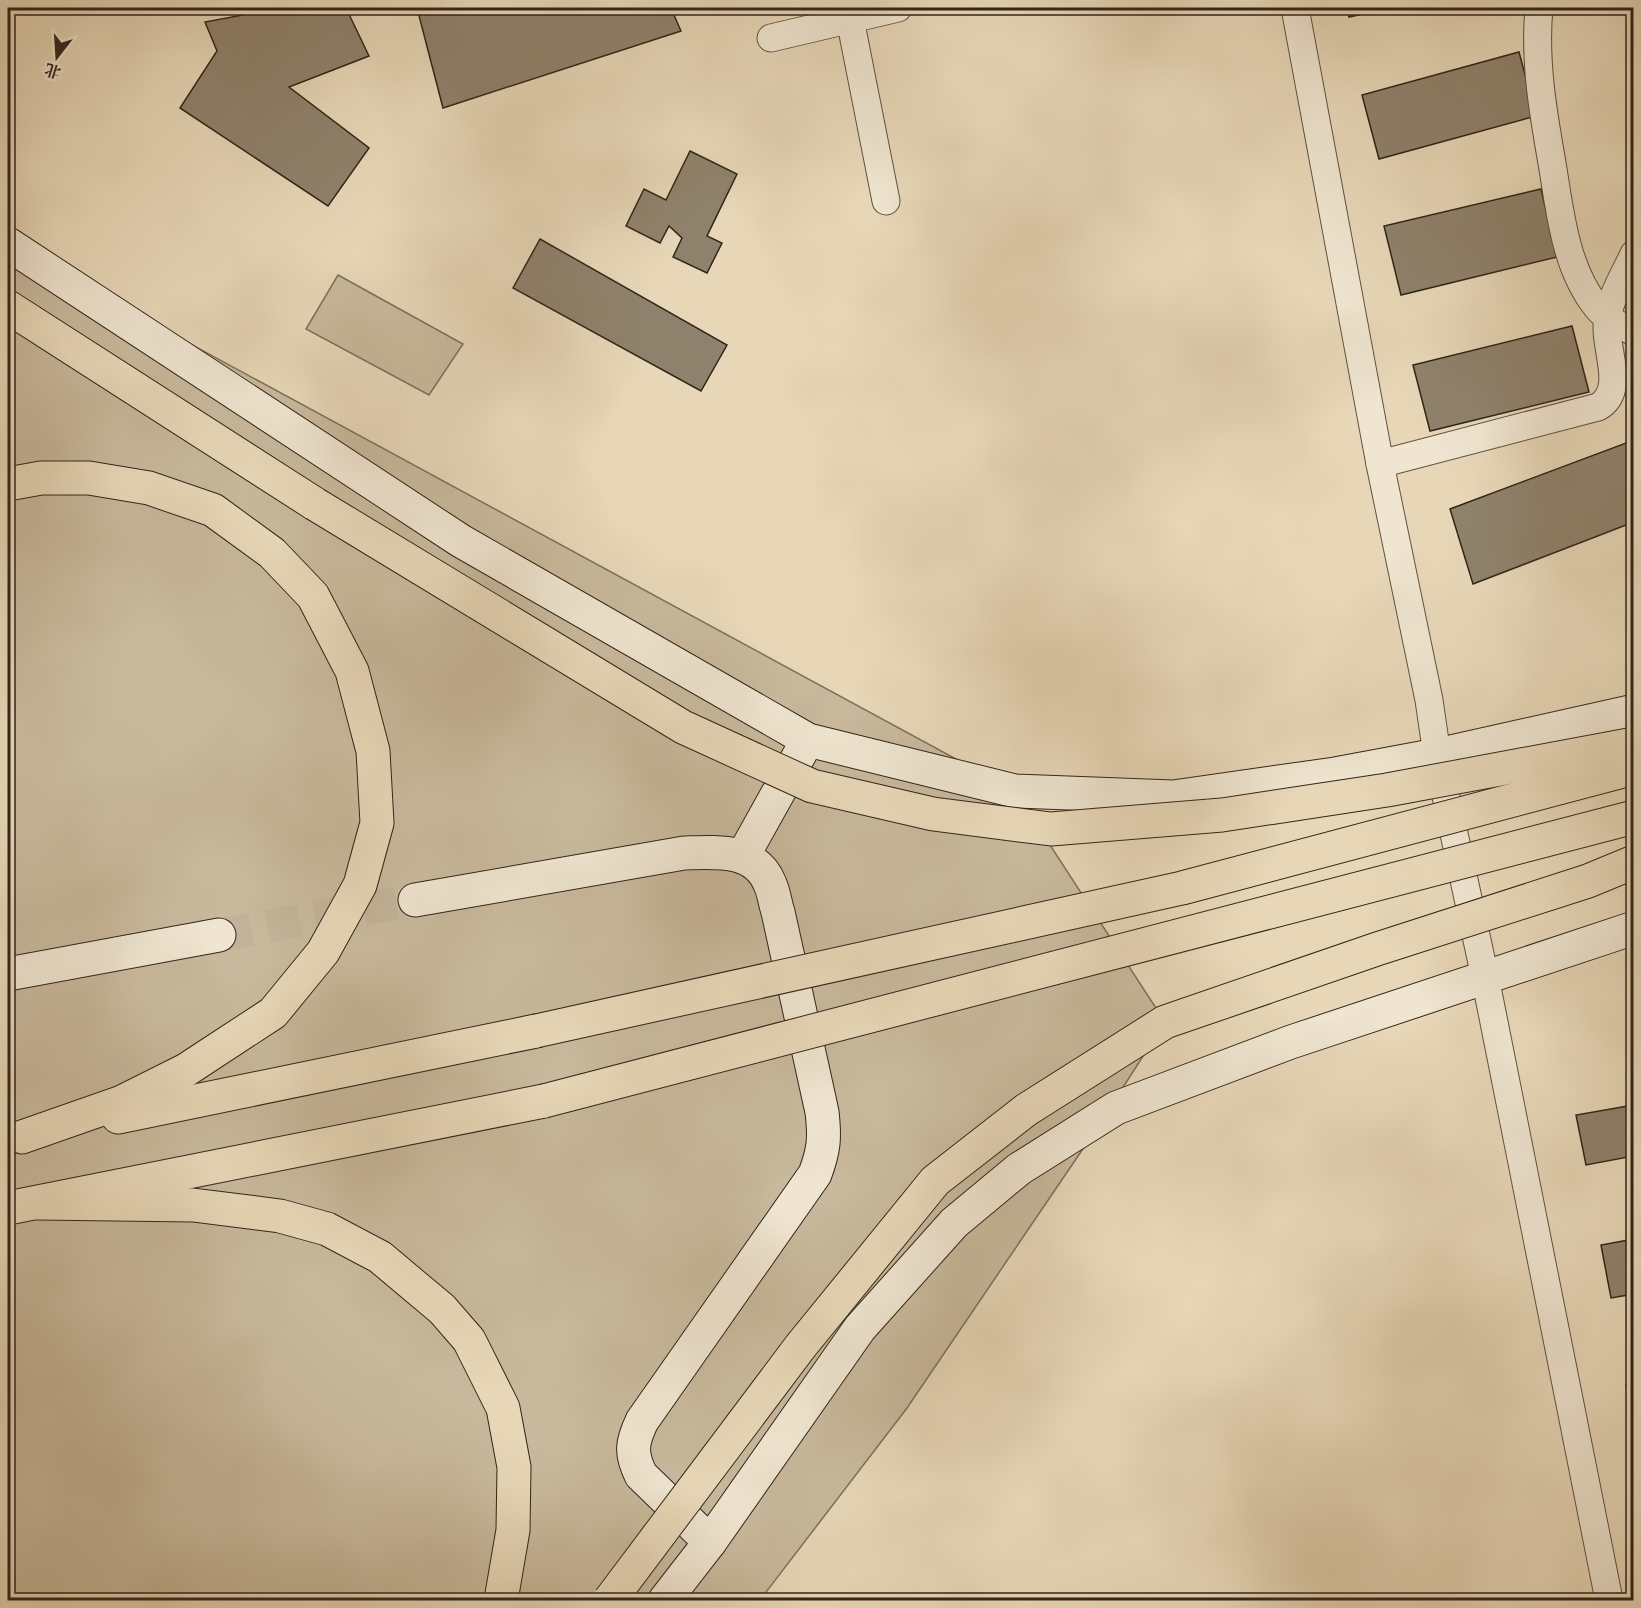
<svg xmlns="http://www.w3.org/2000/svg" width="1641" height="1608" font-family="'IM FELL Double Pica','Noto Serif SC',serif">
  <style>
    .green { fill: #c8b99c; stroke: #7c6f5c; stroke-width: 1.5 }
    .building { fill: #8f826c; stroke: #30251b; stroke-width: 1.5 }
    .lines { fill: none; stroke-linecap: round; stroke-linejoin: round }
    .secondary-tunnel { stroke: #c2b398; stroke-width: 33; stroke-dasharray: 33 16; stroke-linecap: butt }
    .street-casing { stroke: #5e5242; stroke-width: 29 }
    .secondary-casing { stroke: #30251b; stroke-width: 35 }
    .highway-casing { stroke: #30251b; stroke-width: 35 }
    .street { stroke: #efe5d0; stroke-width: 27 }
    .secondary { stroke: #efe5d0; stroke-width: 33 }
    .highway { stroke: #e7d7b7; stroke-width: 33 }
    .highway-bridge-casing { stroke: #30251b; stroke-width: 35; stroke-linecap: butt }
    .highway-bridge { stroke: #e7d7b7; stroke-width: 33 }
  </style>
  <rect width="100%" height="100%" fill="#e7d7b7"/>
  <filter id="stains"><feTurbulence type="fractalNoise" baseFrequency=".00333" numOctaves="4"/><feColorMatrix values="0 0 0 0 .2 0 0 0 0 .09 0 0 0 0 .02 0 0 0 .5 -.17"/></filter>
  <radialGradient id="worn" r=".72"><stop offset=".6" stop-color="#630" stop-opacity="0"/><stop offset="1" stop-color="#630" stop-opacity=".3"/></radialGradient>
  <g class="green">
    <polygon points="8,239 19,251 1015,791 1165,1022 1093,1134 907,1408 760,1600 8,1600"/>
    <polygon points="338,275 463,344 429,395 306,329"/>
  </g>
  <g class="building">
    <polygon points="280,8 346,8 369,56 289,87 369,148 328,206 180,108 217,51 205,22"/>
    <polygon points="417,8 671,8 681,31 443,108"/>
    <polygon points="1347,8 1390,8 1349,17"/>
    <polygon points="1519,52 1536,116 1379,159 1362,95"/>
    <polygon points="690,151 737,174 707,236 722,243 707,273 673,257 682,238 669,226 660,243 626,226 644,189 666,200"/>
    <polygon points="1541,189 1557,257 1401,295 1384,226"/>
    <polygon points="540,239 727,345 701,391 513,288"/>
    <polygon points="1572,326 1589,392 1430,431 1413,365"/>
    <polygon points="1634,440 1634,522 1473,584 1450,509"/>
    <polygon points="1634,1105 1634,1156 1586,1165 1576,1115"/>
    <polygon points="1634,1239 1634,1294 1611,1298 1601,1245"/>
    <polygon points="1634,1383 1634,1417 1626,1385"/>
  </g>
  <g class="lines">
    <polyline class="secondary-tunnel" points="219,935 415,900"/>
    <g class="street-casing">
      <g id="street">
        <polyline points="1295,8 1380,464 1429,700 1437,755 1485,977 1609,1600"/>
        <path d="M1539,8C1534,60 1543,112 1552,163C1560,211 1565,267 1596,306C1606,319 1619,325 1634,332"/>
        <polyline points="850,19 886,201"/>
        <polyline points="771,38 898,8"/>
        <path d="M1380,464L1598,407C1625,392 1607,354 1607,329C1607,322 1608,312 1610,306C1616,288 1626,271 1634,254"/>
      </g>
    </g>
    <g class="secondary-casing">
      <g id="secondary">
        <polyline points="8,244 461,541 808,740 1015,791 1173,797 1335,774 1437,755 1634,711"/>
        <polyline points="743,856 802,750"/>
        <path d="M415,900L684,853C716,852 756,848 770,884C774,893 775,903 778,912L822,1112C825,1138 824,1150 815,1174L642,1421C632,1442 630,1453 641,1475L710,1542"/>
        <polyline points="8,974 219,935"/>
        <polyline points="665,1600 710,1542 860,1328 954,1223 1019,1169 1116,1108 1291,1042 1634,928"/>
      </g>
    </g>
    <g class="highway-casing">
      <g id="highway">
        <polyline points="8,307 315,504"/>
        <polyline points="8,484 41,478 89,478 149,488 213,510 272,553 313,596 352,671 373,751 377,823 360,885 323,952 273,1013 186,1070 122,1102 22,1137"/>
        <polyline points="118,1117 536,1031"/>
        <polyline points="38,1203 193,1205 280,1216 327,1229 380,1257 442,1309 469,1340 503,1408 514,1467 513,1530 501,1600"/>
        <polyline points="8,1208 544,1101"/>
      </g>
    </g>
    <use href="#street" class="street"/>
    <use href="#secondary" class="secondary"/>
    <use href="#highway" class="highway"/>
    <g class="highway-bridge-casing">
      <g id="highway-bridge">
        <polyline points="315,504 683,727 812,786 933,814 1051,829 1222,815 1387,790 1634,744"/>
        <polyline points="536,1031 1182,888 1634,768"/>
        <polyline points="544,1101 1634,817"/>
        <polyline points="610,1600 800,1347 935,1181 1026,1110 1165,1022 1377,949 1588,881 1634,862"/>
      </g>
    </g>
    <use href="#highway-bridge" class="highway-bridge"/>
  </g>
  <rect width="1641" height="1608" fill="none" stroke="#e7d7b7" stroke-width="30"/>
  <rect x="9" y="9" width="1623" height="1590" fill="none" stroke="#30251b" stroke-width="3"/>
  <rect x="15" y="15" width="1611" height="1578" fill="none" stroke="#30251b" stroke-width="1.5"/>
  <g transform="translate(57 57) rotate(197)" stroke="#efe5d0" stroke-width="4.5" paint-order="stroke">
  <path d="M0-4.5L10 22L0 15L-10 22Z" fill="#30251b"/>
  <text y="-9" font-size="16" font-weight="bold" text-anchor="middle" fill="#30251b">北</text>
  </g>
  <rect width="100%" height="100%" filter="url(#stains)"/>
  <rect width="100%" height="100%" fill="url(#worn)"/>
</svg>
